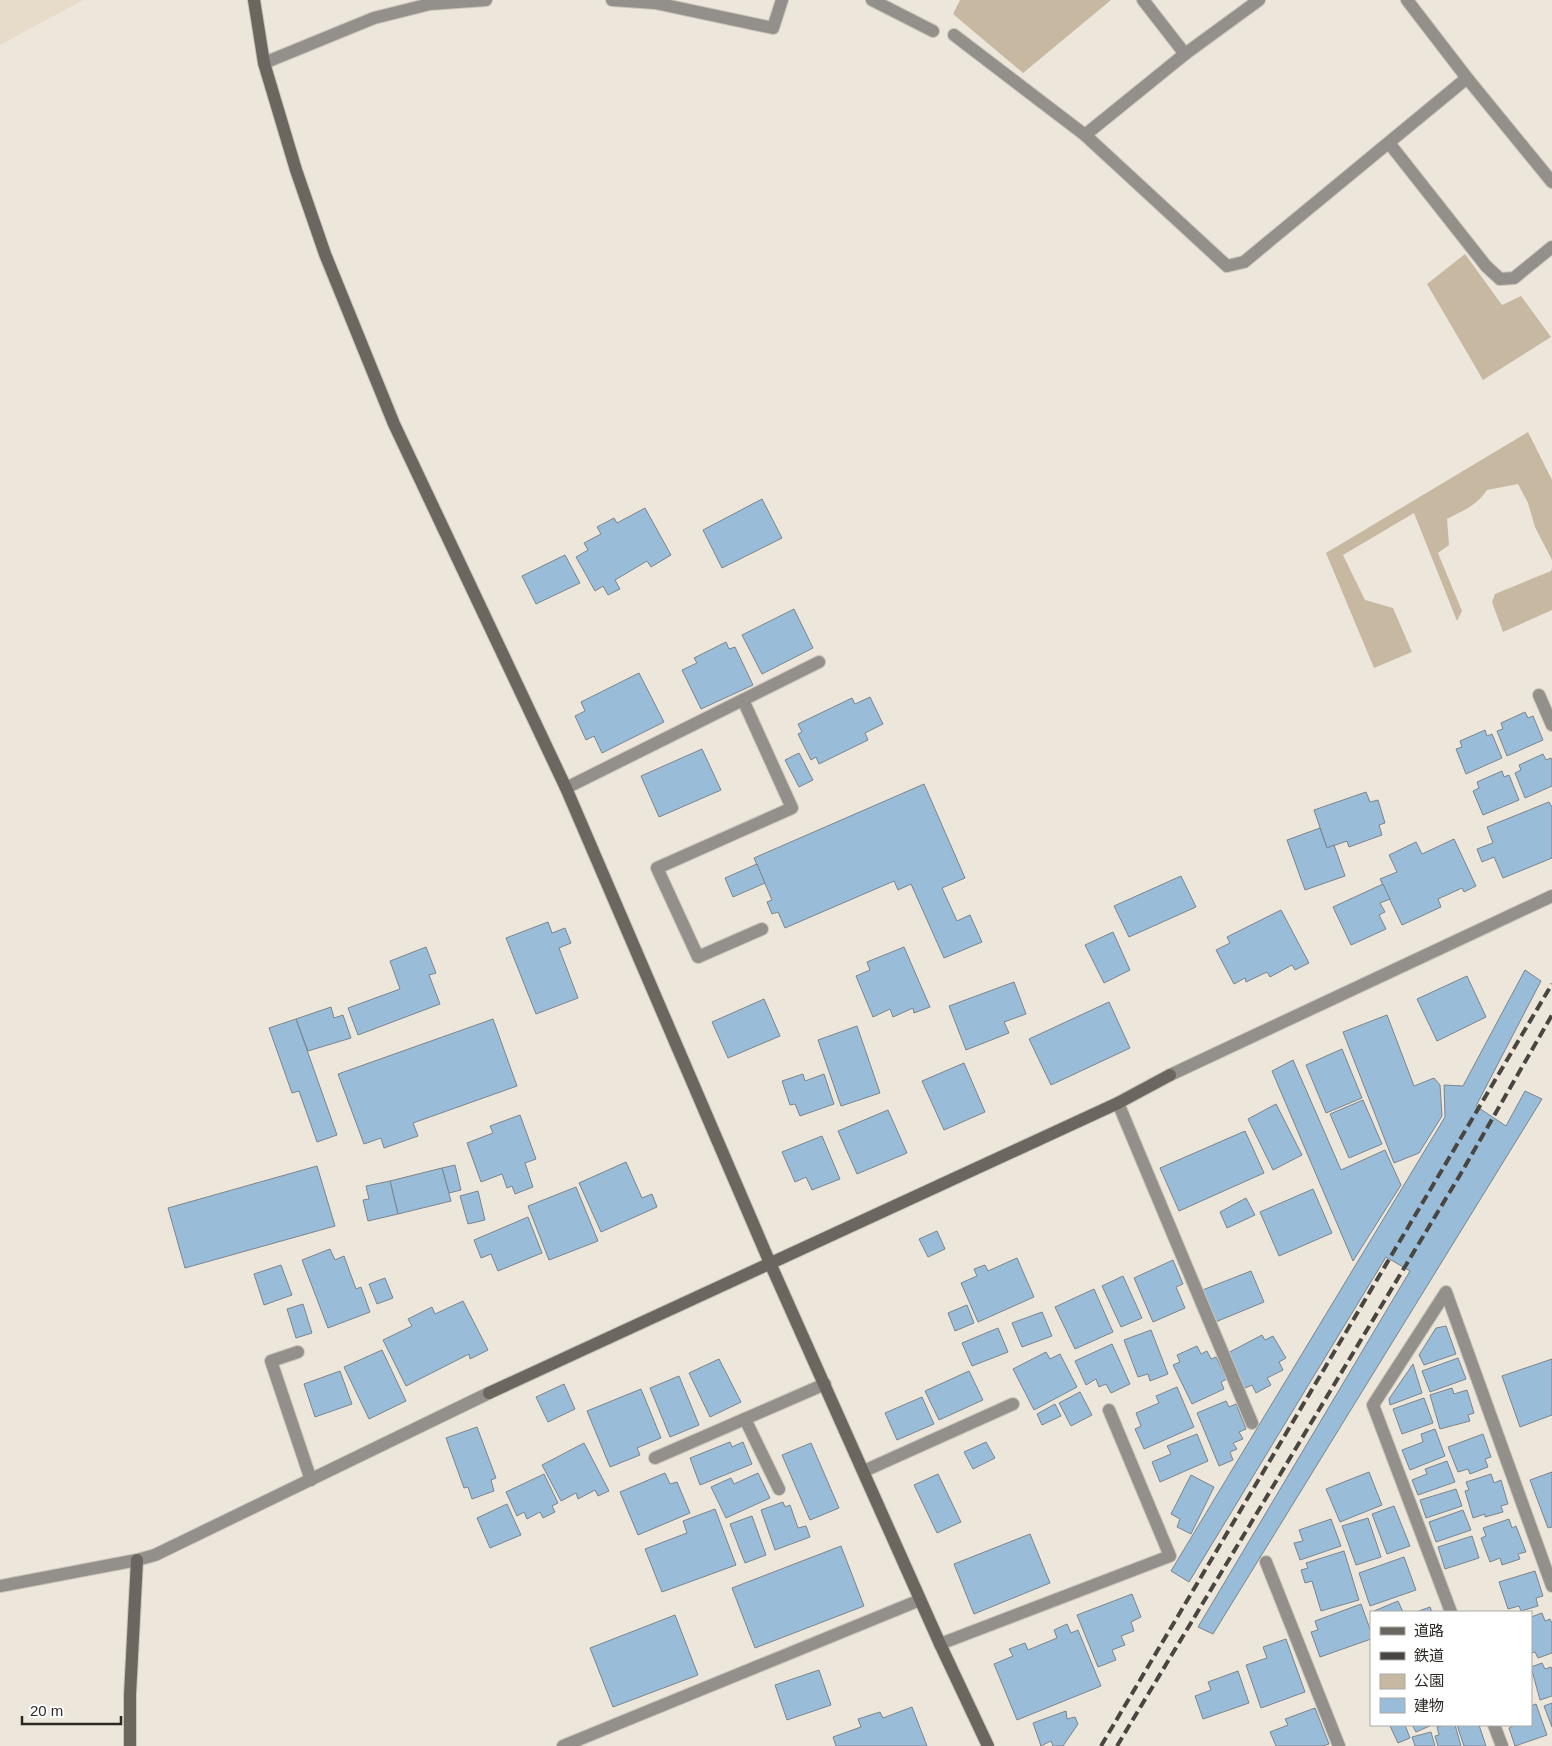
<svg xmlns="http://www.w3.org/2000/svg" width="1552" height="1746" font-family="Helvetica,'Noto Sans JP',sans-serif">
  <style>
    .built { fill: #e7dbc9 }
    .green { fill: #c7b8a1 }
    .building { fill: #99bcd9; stroke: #7b858e }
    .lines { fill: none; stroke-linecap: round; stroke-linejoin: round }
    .lane-casing { stroke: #cac4b9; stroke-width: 14 }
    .street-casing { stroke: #cac4b9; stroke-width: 14 }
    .secondary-casing { stroke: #cac4b9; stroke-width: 14 }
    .lane { stroke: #938f8b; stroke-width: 12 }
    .street { stroke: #938f8b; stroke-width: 12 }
    .secondary { stroke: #6b665f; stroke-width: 12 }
    .rail { stroke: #494540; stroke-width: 4; stroke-dasharray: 10 5; stroke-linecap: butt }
  </style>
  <rect width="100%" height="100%" fill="#ede6da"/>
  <polygon class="built" points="0,0 83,0 0,45"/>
  <g class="green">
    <polygon points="960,0 1111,0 1023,73 953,14"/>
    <polygon points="1465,254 1502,305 1521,296 1551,337 1483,380 1427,284"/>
    <path d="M1528,432L1552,480V560L1535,527L1528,503L1518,484L1487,490C1476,506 1464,510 1447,519L1449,545L1438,553L1462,611L1457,621L1414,513L1343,555L1365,600L1393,608L1412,652L1374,668L1326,553Z"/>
    <polygon points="1552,568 1552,610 1503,632 1492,602 1495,594 1551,571"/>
  </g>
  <g class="building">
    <polygon points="762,499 782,538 722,568 703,530"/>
    <polygon points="645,508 671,555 651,567 647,561 615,580 620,589 608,595 603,586 595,591 576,557 588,550 584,543 601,534 597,527 614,518 617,523"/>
    <polygon points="565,555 580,583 536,604 522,576"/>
    <polygon points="794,609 813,648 762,674 742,635"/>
    <polygon points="726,642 729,649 735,647 753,685 701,709 682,670 697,663 694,658"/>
    <polygon points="639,673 664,722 602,753 594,736 586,740 575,716 585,711 581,702"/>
    <polygon points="870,697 883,724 865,733 868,740 819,764 816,757 811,760 798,734 802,732 798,724 852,698 855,704"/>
    <polygon points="1525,712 1528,718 1533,716 1543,740 1507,756 1497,731 1503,729 1501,723"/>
    <polygon points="1485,730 1487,736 1492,734 1502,758 1466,774 1456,749 1462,747 1460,741"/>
    <polygon points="702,749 721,790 659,817 641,776"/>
    <polygon points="799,753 813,780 799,787 785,760"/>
    <polygon points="1543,754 1546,760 1551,758 1552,760 1552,786 1525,798 1515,773 1521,770 1519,765"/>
    <polygon points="1502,771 1504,777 1509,775 1519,800 1483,815 1473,791 1479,788 1477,782"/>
    <polygon points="924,784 965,878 942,888 957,921 970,915 982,942 944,958 911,884 898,890 894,881 785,928 778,912 772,914 767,902 772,900 754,858"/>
    <polygon points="1366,792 1370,802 1378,800 1385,823 1379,825 1382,835 1349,847 1347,841 1327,848 1314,810"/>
    <polygon points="1549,802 1552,807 1552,858 1503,878 1494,857 1482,862 1477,849 1493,843 1487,827"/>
    <polygon points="1320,828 1327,848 1334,845 1345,876 1305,890 1287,840"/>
    <polygon points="1454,839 1476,886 1464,892 1462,888 1438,899 1441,907 1402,925 1380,879 1397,872 1389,855 1416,842 1422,854"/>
    <polygon points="757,864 765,883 733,897 725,878"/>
    <polygon points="1181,876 1196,907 1129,937 1114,906"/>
    <polygon points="1383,884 1390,899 1380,903 1385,912 1379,915 1386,929 1351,945 1333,907"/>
    <polygon points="1281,910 1309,963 1295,970 1292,965 1270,977 1267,972 1246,982 1245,978 1234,984 1216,950 1230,943 1227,937"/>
    <polygon points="548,922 552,933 565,928 571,943 559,948 578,998 536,1014 506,938"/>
    <polygon points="1113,932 1130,970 1104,983 1085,945"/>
    <polygon points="426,947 436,973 429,975 440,1004 358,1035 348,1008 400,989 390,961"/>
    <polygon points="904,947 930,1007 914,1013 913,1008 893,1017 890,1009 873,1017 856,976 870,970 867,962"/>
    <polygon points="1525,970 1541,981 1476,1106 1506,1126 1525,1091 1542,1099 1213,1634 1198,1627 1410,1271 1386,1257 1189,1582 1171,1571 1445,1117 1444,1085 1463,1086"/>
    <polygon points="1467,976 1486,1017 1437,1041 1417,999"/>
    <polygon points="1014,982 1026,1014 1004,1022 1009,1033 966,1050 949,1006"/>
    <polygon points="764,999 780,1036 728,1058 712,1022"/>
    <polygon points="1109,1002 1130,1048 1051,1085 1029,1039"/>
    <polygon points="331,1007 334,1018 343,1015 351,1038 308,1051 296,1019"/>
    <polygon points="1387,1015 1414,1086 1434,1078 1440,1085 1442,1116 1419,1153 1394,1163 1343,1032"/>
    <polygon points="296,1019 337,1135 317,1142 299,1091 292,1093 269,1028"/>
    <polygon points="493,1019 517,1086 413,1123 418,1136 384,1148 381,1138 364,1144 338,1074"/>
    <polygon points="857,1026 880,1093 841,1106 818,1040"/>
    <polygon points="1342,1049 1362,1098 1326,1113 1306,1065"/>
    <polygon points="1293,1060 1341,1170 1385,1150 1401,1185 1353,1261 1272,1071"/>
    <polygon points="964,1063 985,1112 944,1130 922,1081"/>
    <polygon points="803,1074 805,1081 824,1074 834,1104 800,1116 795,1104 790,1105 782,1081"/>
    <polygon points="1363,1100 1382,1144 1349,1158 1330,1114"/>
    <polygon points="1276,1104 1302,1155 1273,1170 1248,1119"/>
    <polygon points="888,1110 907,1153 857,1174 838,1131"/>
    <polygon points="520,1115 536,1159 525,1163 533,1187 515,1194 512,1186 507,1188 502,1174 481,1182 467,1143 493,1133 490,1126"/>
    <polygon points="1245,1131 1264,1173 1179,1211 1160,1168"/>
    <polygon points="822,1136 840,1179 812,1190 806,1177 795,1182 782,1152"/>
    <polygon points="626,1162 642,1198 652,1194 657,1207 601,1232 579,1183"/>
    <polygon points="455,1165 461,1190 449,1193 442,1168"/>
    <polygon points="317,1166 335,1226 185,1268 168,1208"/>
    <polygon points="442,1168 451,1201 398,1214 390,1181"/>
    <polygon points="390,1181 398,1214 368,1221 363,1200 369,1199 366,1186"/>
    <polygon points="576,1187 598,1241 549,1260 528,1206"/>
    <polygon points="1313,1189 1332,1233 1279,1256 1260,1212"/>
    <polygon points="478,1191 485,1220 468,1224 460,1196"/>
    <polygon points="1246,1198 1255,1215 1227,1228 1220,1212"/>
    <polygon points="528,1217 542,1253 498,1271 491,1254 481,1258 474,1240"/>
    <polygon points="937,1231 945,1249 928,1257 919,1239"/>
    <polygon points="330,1249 335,1260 344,1256 356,1289 361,1287 370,1312 328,1328 302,1260"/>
    <polygon points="1017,1258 1034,1297 978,1322 961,1283 977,1276 974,1269 985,1265 988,1271"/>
    <polygon points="1173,1260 1183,1284 1176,1287 1185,1308 1153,1322 1134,1278"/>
    <polygon points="281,1265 292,1295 264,1305 254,1274"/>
    <polygon points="1251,1271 1264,1302 1213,1323 1200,1291"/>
    <polygon points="1123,1276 1142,1318 1121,1327 1102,1286"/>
    <polygon points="385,1278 393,1298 377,1304 369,1284"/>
    <polygon points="1094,1289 1113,1332 1075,1349 1055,1307"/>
    <polygon points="463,1301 488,1350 470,1359 469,1354 406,1386 383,1340 412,1326 408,1319 432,1307 435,1314"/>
    <polygon points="303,1304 312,1333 296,1338 287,1309"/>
    <polygon points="967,1305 974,1323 955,1331 948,1313"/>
    <polygon points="1042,1312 1052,1336 1022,1347 1012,1323"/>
    <polygon points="1446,1326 1456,1354 1424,1365 1419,1355 1436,1328"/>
    <polygon points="998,1328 1008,1352 972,1366 962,1343"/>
    <polygon points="1151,1330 1168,1374 1150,1381 1148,1374 1138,1377 1124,1340"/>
    <polygon points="1262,1335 1265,1340 1273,1336 1286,1358 1279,1362 1283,1370 1267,1378 1271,1385 1256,1393 1252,1385 1243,1389 1224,1355"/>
    <polygon points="1112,1344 1130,1384 1111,1393 1106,1384 1099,1387 1096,1379 1086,1385 1075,1361"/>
    <polygon points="1197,1346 1201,1354 1207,1351 1211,1359 1216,1357 1227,1379 1221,1382 1224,1389 1192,1404 1173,1365 1180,1362 1177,1355"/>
    <polygon points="382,1350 406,1401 369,1419 344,1367"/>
    <polygon points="1046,1352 1050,1359 1060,1354 1077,1387 1034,1410 1013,1369"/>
    <polygon points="1458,1358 1466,1379 1430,1392 1422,1371"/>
    <polygon points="719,1359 741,1402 710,1417 689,1373"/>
    <polygon points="1552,1359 1552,1415 1520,1427 1502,1376"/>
    <polygon points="1413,1364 1422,1393 1390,1405 1389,1399"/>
    <polygon points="340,1371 352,1404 315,1417 304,1384"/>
    <polygon points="969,1371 983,1400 939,1420 925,1391"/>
    <polygon points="679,1376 699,1425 670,1437 650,1388"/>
    <polygon points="564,1384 575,1409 548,1422 536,1397"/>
    <polygon points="1177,1387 1194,1427 1144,1449 1135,1429 1141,1426 1136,1413 1159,1403 1156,1396"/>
    <polygon points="1452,1388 1454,1394 1467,1390 1474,1413 1468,1415 1470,1421 1440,1429 1430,1395"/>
    <polygon points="641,1389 661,1438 637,1448 640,1455 610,1467 587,1411"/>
    <polygon points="1080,1392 1092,1415 1071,1426 1059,1403"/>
    <polygon points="922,1397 934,1424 897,1440 885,1413"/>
    <polygon points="1424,1398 1433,1423 1402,1434 1393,1409"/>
    <polygon points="1226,1401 1229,1407 1236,1404 1246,1429 1239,1432 1243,1439 1233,1443 1237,1449 1230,1452 1233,1460 1219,1466 1197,1413"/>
    <polygon points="1055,1404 1061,1416 1042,1425 1037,1414"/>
    <polygon points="477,1427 496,1478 491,1480 494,1491 472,1499 468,1487 464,1488 446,1438"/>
    <polygon points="1435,1429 1445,1456 1410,1470 1402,1450 1423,1442 1421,1434"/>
    <polygon points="1197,1434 1208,1461 1160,1482 1152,1462 1171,1454 1167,1446"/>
    <polygon points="1483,1434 1491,1457 1485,1459 1488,1467 1470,1474 1468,1469 1458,1472 1448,1447"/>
    <polygon points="730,1442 732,1447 743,1442 752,1464 700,1485 690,1458"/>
    <polygon points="986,1442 995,1458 973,1469 964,1452"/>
    <polygon points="584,1443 609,1491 598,1496 595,1490 578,1499 576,1493 561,1501 542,1465"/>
    <polygon points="811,1443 839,1508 810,1520 782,1455"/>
    <polygon points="1447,1461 1455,1482 1418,1495 1412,1480 1427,1474 1425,1469"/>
    <polygon points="1369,1472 1382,1505 1340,1522 1326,1489"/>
    <polygon points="1552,1472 1552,1527 1548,1528 1530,1480"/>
    <polygon points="665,1473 670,1484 677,1482 690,1513 638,1535 620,1492"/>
    <polygon points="758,1473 770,1498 726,1518 711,1487 731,1478 734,1484"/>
    <polygon points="544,1474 558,1503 552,1506 555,1512 543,1518 540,1512 527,1519 524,1512 517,1516 506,1492"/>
    <polygon points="938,1474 961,1522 937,1533 914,1485"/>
    <polygon points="1491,1474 1494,1483 1501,1480 1508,1504 1501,1506 1503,1512 1485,1517 1485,1514 1473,1518 1465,1491 1469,1490 1466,1482"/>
    <polygon points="1191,1475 1214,1487 1191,1534 1177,1527 1180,1519 1171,1514"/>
    <polygon points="1456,1489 1462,1506 1426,1518 1420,1500"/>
    <polygon points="783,1502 785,1507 790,1505 798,1528 806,1526 810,1537 775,1550 761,1510"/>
    <polygon points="507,1504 521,1535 490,1548 477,1518"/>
    <polygon points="1394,1506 1410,1546 1387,1554 1372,1514"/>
    <polygon points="715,1509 736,1565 662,1592 645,1549 687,1533 683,1521"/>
    <polygon points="1463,1510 1471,1530 1436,1542 1429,1522"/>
    <polygon points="752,1516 766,1555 745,1563 730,1524"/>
    <polygon points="1368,1518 1381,1557 1356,1565 1342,1526"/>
    <polygon points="1331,1519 1341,1546 1300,1560 1294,1543 1303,1541 1299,1530"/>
    <polygon points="1509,1519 1512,1528 1516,1526 1526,1552 1518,1554 1520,1559 1502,1565 1500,1558 1490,1562 1481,1538 1486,1536 1483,1528"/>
    <polygon points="1030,1534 1050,1583 974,1614 954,1564"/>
    <polygon points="1472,1536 1479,1558 1445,1569 1438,1547"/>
    <polygon points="841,1546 864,1606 755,1648 732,1588"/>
    <polygon points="1344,1551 1359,1600 1321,1611 1312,1581 1305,1583 1301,1570 1308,1568 1306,1563"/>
    <polygon points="1404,1557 1416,1590 1370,1606 1359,1573"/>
    <polygon points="1535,1571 1543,1596 1536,1598 1538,1606 1521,1611 1519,1606 1508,1609 1499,1582"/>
    <polygon points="1132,1594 1141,1617 1131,1622 1134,1631 1121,1636 1125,1645 1112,1650 1116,1660 1098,1667 1077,1615"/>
    <polygon points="1398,1601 1403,1612 1374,1612 1374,1611"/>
    <polygon points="1361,1604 1371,1632 1371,1639 1320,1657 1311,1632 1318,1630 1315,1621"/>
    <polygon points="1430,1607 1432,1612 1416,1612"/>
    <polygon points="1542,1613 1545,1621 1550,1619 1552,1623 1552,1653 1538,1658 1535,1652 1531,1653 1531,1617"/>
    <polygon points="675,1615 698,1675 613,1707 590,1648"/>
    <polygon points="1067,1624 1071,1633 1078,1630 1101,1686 1017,1720 994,1664 1013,1656 1009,1649 1025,1643 1028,1650 1057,1638 1054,1630"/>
    <polygon points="1286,1639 1305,1692 1261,1708 1246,1665 1267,1658 1263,1647"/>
    <polygon points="1542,1663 1545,1669 1551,1667 1552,1670 1552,1696 1540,1700 1531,1667"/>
    <polygon points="819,1670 831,1705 787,1720 775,1685"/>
    <polygon points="1238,1671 1249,1703 1203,1719 1195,1696 1211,1690 1208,1682"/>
    <polygon points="1552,1703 1552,1727 1544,1706"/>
    <polygon points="1536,1704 1547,1735 1515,1746 1509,1728 1513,1726 1513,1725 1531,1725 1531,1706"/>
    <polygon points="912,1707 927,1746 836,1746 833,1737 861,1727 858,1719 880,1712 883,1718"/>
    <polygon points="1315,1708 1329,1744 1323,1746 1276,1746 1270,1732 1288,1725 1285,1719"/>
    <polygon points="1066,1711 1067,1719 1075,1717 1078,1724 1063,1746 1053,1746 1051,1741 1041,1746 1033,1723"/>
    <polygon points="1393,1725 1405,1725 1410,1738 1398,1743 1390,1726"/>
    <polygon points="1412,1725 1432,1725 1416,1732"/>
    <polygon points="1445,1725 1455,1725 1461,1746 1438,1746 1435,1736 1439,1735 1437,1727"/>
    <polygon points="1457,1725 1479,1725 1486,1746 1464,1746"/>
    <polygon points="1431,1732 1435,1746 1415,1746 1412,1737"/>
  </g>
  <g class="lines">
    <g class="lane-casing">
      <g id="lane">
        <polyline points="612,0 655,3 773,28 782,0"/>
        <polyline points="872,0 933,31"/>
        <polyline points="264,63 374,18 430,4 486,0"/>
        <polyline points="1389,143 1486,266 1500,279 1514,278 1552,247"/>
        <polyline points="1539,695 1552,725"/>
        <polyline points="743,700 792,808 657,868 698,957 762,929"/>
        <polyline points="566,788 819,662"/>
        <polyline points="1118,1103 1252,1423"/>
        <polyline points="298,1352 271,1361 311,1480"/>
        <polyline points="745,1419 779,1489"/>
        <polyline points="655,1458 825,1384"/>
        <polyline points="864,1471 1013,1404"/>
        <polyline points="1266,1562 1339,1746"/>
        <polyline points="1451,1612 1373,1405 1446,1292 1552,1586"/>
        <polyline points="1494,1725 1502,1746"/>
      </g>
    </g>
    <g class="street-casing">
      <g id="street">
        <polyline points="1143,0 1185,54"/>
        <polyline points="1407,0 1467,78 1552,182"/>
        <polyline points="954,35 1085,135 1227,266 1244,262 1467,78"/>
        <polyline points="1085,135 1185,54 1259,0"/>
        <polyline points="1170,1075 1552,896"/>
        <polyline points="0,1586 137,1560 155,1555 489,1393"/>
        <polyline points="940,1644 1170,1556 1109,1410"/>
        <polyline points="563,1746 920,1600"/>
      </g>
    </g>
    <g class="secondary-casing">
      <g id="secondary">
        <polyline points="254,0 264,63 296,170 325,254 394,424 566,788 770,1263 940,1644 988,1746"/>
        <polyline points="489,1393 1118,1103 1170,1075"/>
        <polyline points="130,1746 130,1695 137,1560"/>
      </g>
    </g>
    <use href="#lane" class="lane"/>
    <use href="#street" class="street"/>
    <use href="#secondary" class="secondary"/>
    <g class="rail">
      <polyline points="1101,1746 1552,984"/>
      <polyline points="1117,1746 1460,1175 1552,1015"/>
    </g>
  </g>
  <rect x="1370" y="1611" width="162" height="115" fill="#ffffff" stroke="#aba9a8"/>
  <rect x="1380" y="1627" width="25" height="8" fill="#6b665f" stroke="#aba9a8"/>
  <text x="1414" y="1636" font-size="15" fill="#2c2925">道路</text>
  <rect x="1380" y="1652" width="25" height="8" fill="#494540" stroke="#aba9a8"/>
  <text x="1414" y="1661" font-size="15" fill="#2c2925">鉄道</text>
  <rect x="1380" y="1674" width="25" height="15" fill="#c7b8a1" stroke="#aba9a8"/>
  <text x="1414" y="1686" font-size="15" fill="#2c2925">公園</text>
  <rect x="1380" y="1698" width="25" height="15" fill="#99bcd9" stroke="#aba9a8"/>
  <text x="1414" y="1711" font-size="15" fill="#2c2925">建物</text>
  <path d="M22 1716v8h99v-8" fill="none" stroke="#2c2925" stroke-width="2.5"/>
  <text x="30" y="1716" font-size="15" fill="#2c2925" stroke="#ffffff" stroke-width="4" paint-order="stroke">20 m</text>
</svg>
